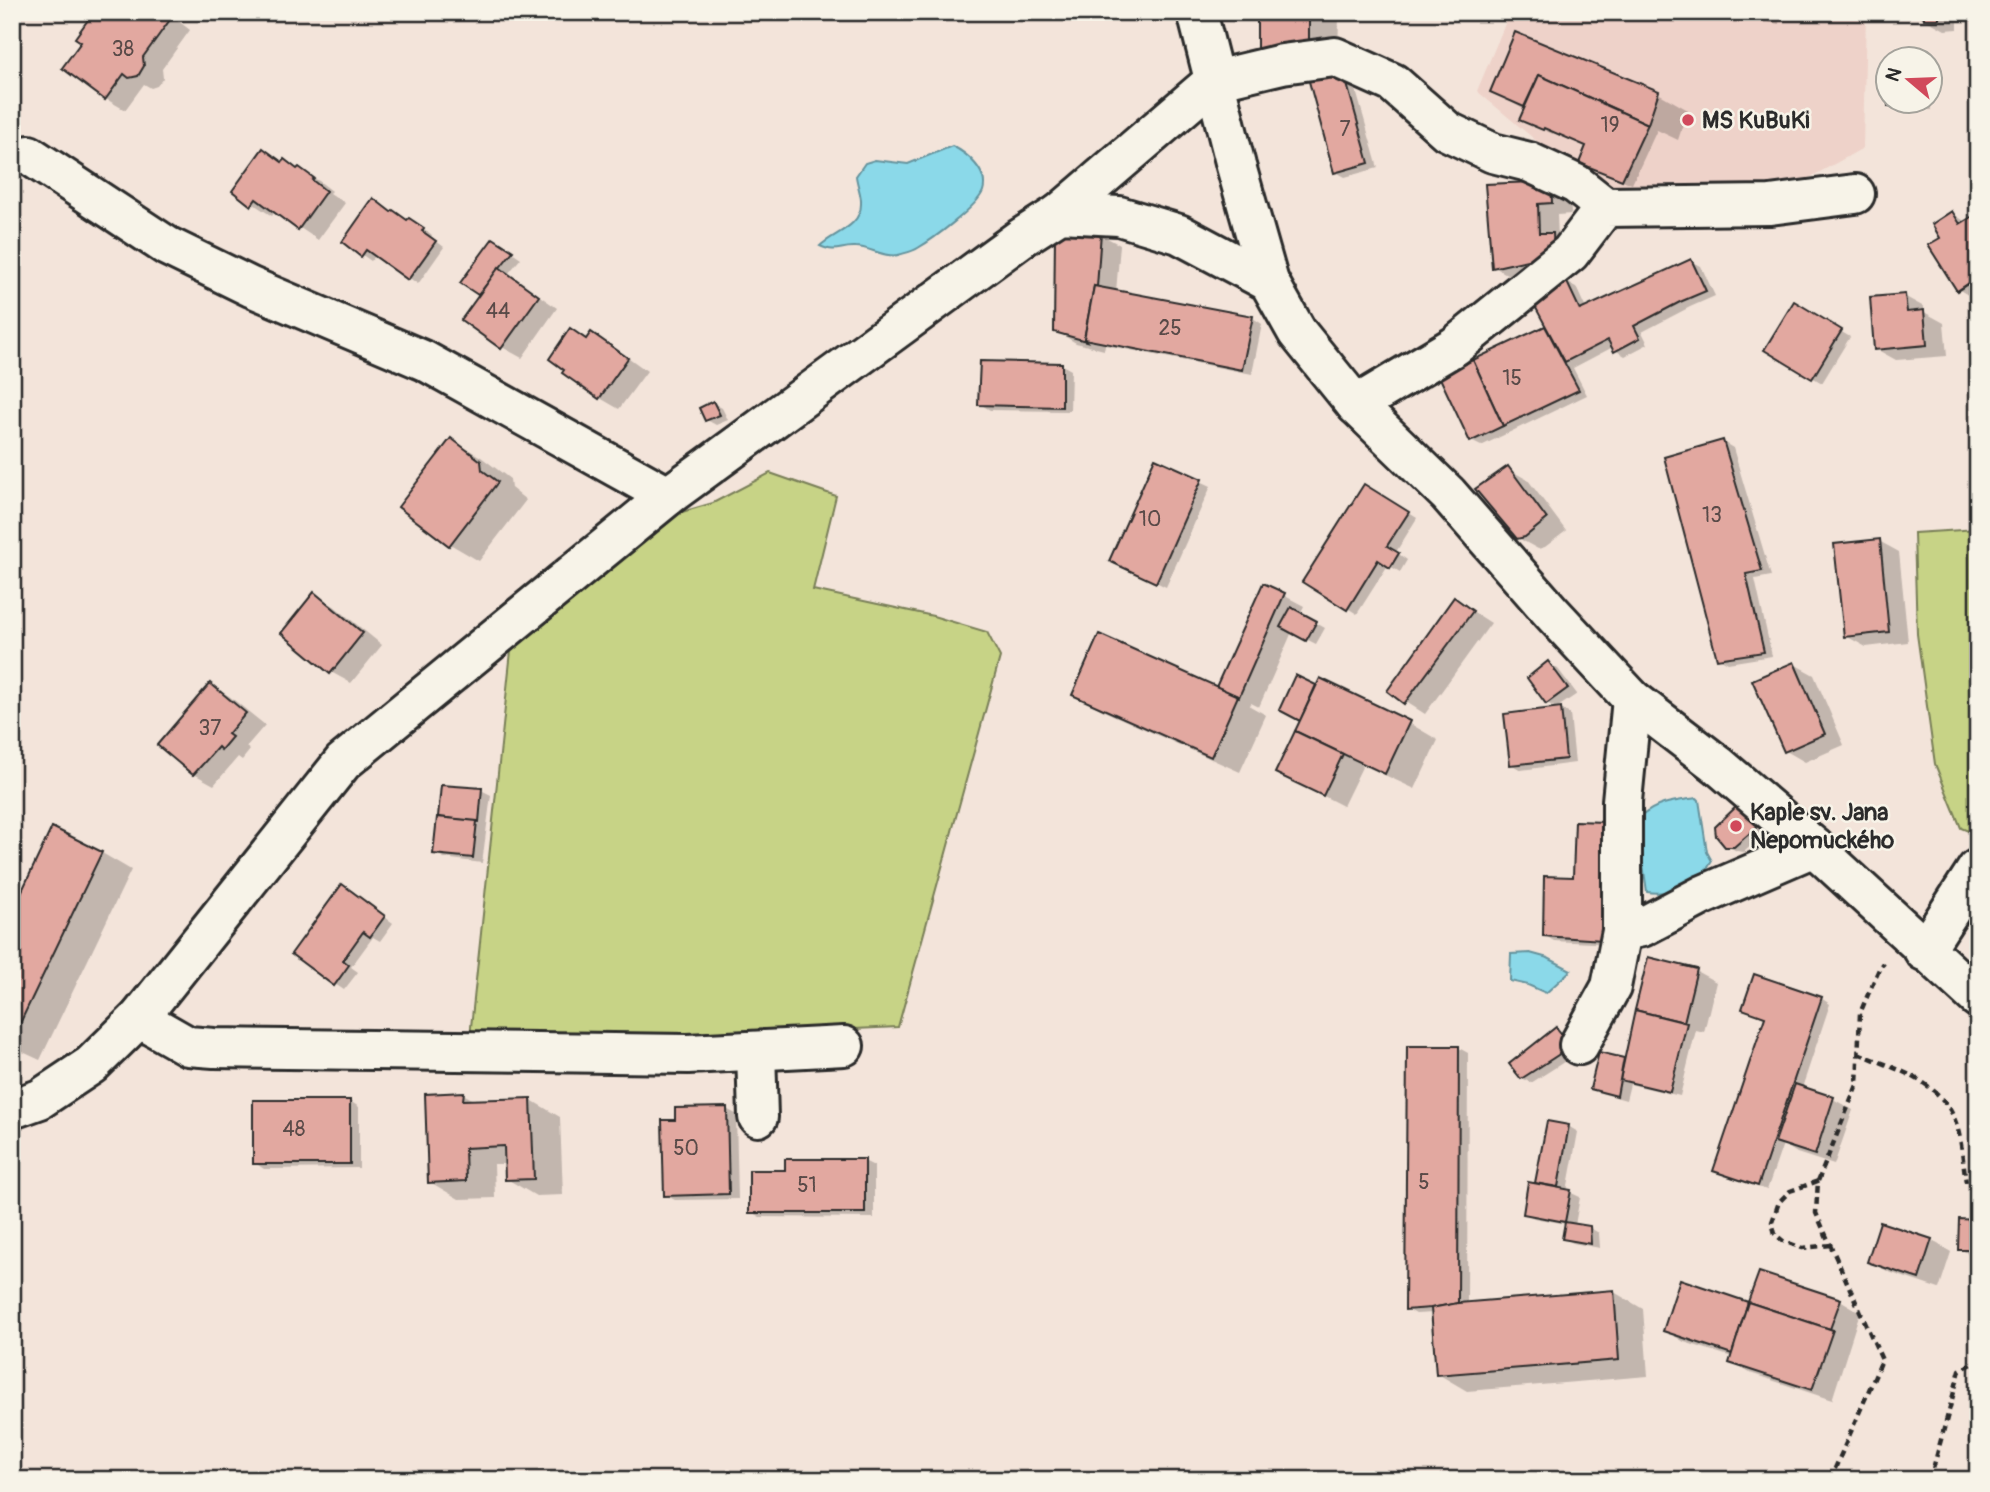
<svg xmlns="http://www.w3.org/2000/svg" width="1990" height="1492" font-family="Pangolin,sans-serif">
  <style>
    .built { fill: #eed2c9 }
    .green { fill: #c7d386; stroke: #797f58; stroke-width: 2 }
    .water { fill: #8bd9e9; stroke: #65939d; stroke-width: 2 }
    .shadow { fill: #0003 }
    .building { fill: #e2a8a0; stroke: #2b2b2b; stroke-width: 2 }
    .lines { fill: none; stroke-linecap: round; stroke-linejoin: round }
    .minor-casing { stroke: #2b2b2b; stroke-width: 44 }
    .path { stroke: #2b2b2b; stroke-width: 4.5; stroke-dasharray: 7 5; stroke-linecap: butt }
    .minor { stroke: #f7f3e8; stroke-width: 38 }
    .poi-dot { fill: #d1495b; stroke: #f7f3e8; stroke-width: 2.5 }
    .labels { text-anchor: middle; stroke-width: 5; stroke-linejoin: round; paint-order: stroke }
    .number-label { font-size: 21px; fill: #594a48 }
    .poi-label { font-size: 24px; font-weight: bold; fill: #2b2b2b; stroke: #f7f3e8; text-anchor: start }
  </style>
  <rect width="100%" height="100%" fill="#f3e4da"/>
  <filter id="ink" filterUnits="userSpaceOnUse"><feTurbulence type="fractalNoise" baseFrequency=".0143" numOctaves="2"/><feDisplacementMap in="SourceGraphic" scale="14" xChannelSelector="R" yChannelSelector="G"/><feConvolveMatrix kernelMatrix="1 2 1 2 8 2 1 2 1" color-interpolation-filters="sRGB"/></filter>
  <g filter="url(#ink)">
    <polygon class="built" points="1510,12 1866,12 1863,148 1793,187 1616,187 1570,169 1477,91"/>
    <g class="green">
      <polygon points="770,473 836,496 813,590 933,616 987,632 1000,657 898,1027 469,1046 511,651 682,512 713,503"/>
      <polygon points="1978,529 1978,835 1961,828 1935,764 1917,634 1914,533"/>
    </g>
    <g class="water">
      <path d="M952,146C967,153 989,172 983,191C978,206 932,240 918,248C912,252 904,253 898,255C885,258 869,247 856,247C839,246 838,254 820,246C833,233 861,227 861,204C862,196 857,185 856,176L865,163L875,160L908,164Z"/>
      <path d="M1697,798L1699,800L1707,852L1712,861C1701,883 1671,896 1647,892L1639,836L1641,817C1656,802 1677,801 1697,798Z"/>
      <polygon points="1530,953 1548,958 1571,970 1546,993 1528,985 1510,981 1511,954"/>
    </g>
    <g class="shadow">
      <polygon points="98,12 175,12 177,20 190,30 162,69 163,78 157,86 151,88 144,84 125,110 106,99 64,68 83,42 92,20"/>
      <polygon points="1259,12 1339,12 1338,66"/>
      <polygon points="1713,12 1780,12 1779,24"/>
      <polygon points="1912,12 1978,12 1978,21 1958,21 1958,29 1945,30"/>
      <polygon points="1516,34 1658,93 1688,110 1678,140 1657,130 1632,184 1591,167 1588,146 1553,132 1553,134 1530,124 1525,110 1492,91"/>
      <polygon points="1351,73 1378,168 1345,177 1336,172 1309,75"/>
      <polygon points="1930,79 1931,110 1899,110 1890,105 1890,102 1930,102"/>
      <polygon points="263,150 319,181 332,191 330,193 345,203 318,240 275,211 272,216 234,191"/>
      <polygon points="1487,186 1570,192 1571,214 1557,215 1558,238 1572,246 1514,278 1494,267"/>
      <polygon points="392,213 419,225 432,235 431,237 444,247 418,284 376,255 371,261 344,242"/>
      <polygon points="1952,213 1966,222 1978,215 1978,301 1958,289 1942,238"/>
      <polygon points="1100,234 1120,245 1116,292 1253,318 1262,324 1252,374 1105,345 1104,350 1076,343 1056,331"/>
      <polygon points="502,245 521,258 508,274 557,308 522,358 502,347 463,319 481,295 463,282"/>
      <polygon points="1691,261 1701,266 1715,296 1690,307 1642,332 1648,344 1625,356 1615,350 1613,347 1573,368 1587,395 1481,446 1471,441 1442,377 1548,326 1566,282 1576,287 1586,309"/>
      <polygon points="1904,296 1924,307 1924,312 1944,323 1947,356 1896,360 1876,349"/>
      <polygon points="1794,303 1850,337 1822,383 1766,349"/>
      <polygon points="591,334 611,345 647,371 619,409 600,398 587,340"/>
      <polygon points="1062,365 1071,370 1070,411 990,410 980,404"/>
      <polygon points="713,403 722,408 728,420 716,425 707,420"/>
      <polygon points="452,440 481,457 510,479 511,488 526,500 479,561 450,544"/>
      <polygon points="1723,442 1733,448 1771,576 1755,579 1772,656 1728,663 1719,658"/>
      <polygon points="1156,460 1211,486 1166,587 1121,565"/>
      <polygon points="1508,469 1528,480 1566,531 1545,547 1538,549 1518,538"/>
      <polygon points="1365,486 1417,518 1396,552 1407,560 1400,572 1388,565 1357,614 1304,581"/>
      <polygon points="1879,541 1899,552 1908,642 1866,647 1846,636"/>
      <polygon points="1264,585 1304,606 1300,614 1325,628 1316,644 1292,632 1259,707 1251,703 1250,706 1266,715 1240,772 1104,711 1074,694 1217,689"/>
      <polygon points="315,595 334,606 382,645 351,683 331,672"/>
      <polygon points="1455,600 1491,623 1425,714 1389,691"/>
      <polygon points="1549,664 1558,669 1577,694 1558,707 1570,714 1575,763 1521,770 1511,764 1558,709 1547,703"/>
      <polygon points="1794,664 1814,675 1844,745 1805,762 1786,751"/>
      <polygon points="1296,678 1317,688 1409,723 1438,740 1415,789 1363,765 1343,806 1277,772 1302,721"/>
      <polygon points="210,685 229,696 265,725 246,747 250,750 242,760 238,757 214,785 194,774 159,745"/>
      <polygon points="443,787 481,790 491,795 482,863 444,858 435,853"/>
      <polygon points="1748,812 1766,832 1744,852 1737,851 1727,846"/>
      <polygon points="53,830 102,853 131,870 40,1060 12,1047 12,916"/>
      <polygon points="1575,879 1612,944 1554,941 1544,935"/>
      <polygon points="351,892 393,923 380,941 373,937 351,967 358,972 344,990 335,984"/>
      <polygon points="1696,971 1716,982 1704,1032 1696,1030 1680,1096 1630,1084 1626,1100 1601,1093 1592,1088 1600,1054 1626,1060 1637,1010"/>
      <polygon points="1821,998 1830,1004 1802,1088 1833,1099 1853,1110 1834,1165 1797,1153 1783,1144 1767,1190 1724,1176 1715,1170 1767,1019 1744,1009"/>
      <polygon points="1556,1029 1566,1035 1576,1048 1567,1060 1531,1083 1522,1078"/>
      <polygon points="1459,1048 1468,1053 1467,1304 1614,1292 1643,1309 1648,1376 1467,1391 1438,1374 1433,1313 1416,1314 1407,1309"/>
      <polygon points="463,1094 476,1101 531,1100 560,1117 563,1195 536,1196 507,1179 506,1164 494,1164 495,1198 459,1199 430,1182"/>
      <polygon points="350,1101 359,1107 359,1168 264,1169 255,1163"/>
      <polygon points="726,1109 736,1114 738,1199 675,1200 665,1195"/>
      <polygon points="1548,1123 1568,1126 1578,1132 1567,1191 1580,1197 1575,1225 1590,1228 1599,1233 1600,1248 1573,1243 1564,1238 1567,1224 1534,1218 1524,1213 1537,1185"/>
      <polygon points="864,1161 874,1166 874,1218 760,1217 751,1212"/>
      <polygon points="1978,1221 1978,1259 1960,1249"/>
      <polygon points="1931,1240 1951,1252 1939,1289 1889,1272 1869,1261"/>
      <polygon points="1760,1274 1840,1300 1860,1312 1832,1400 1750,1373 1731,1362 1732,1357 1684,1342 1665,1330 1749,1304"/>
      <polygon points="12,1296 15,1298 12,1318"/>
    </g>
    <g class="building">
      <polygon points="96,12 165,12 172,17 143,57 144,66 138,76 129,78 124,74 105,100 62,68 81,42 75,38 90,17 92,18"/>
      <polygon points="1257,12 1309,12 1309,50 1257,51"/>
      <polygon points="1923,12 1939,12 1939,19 1924,19"/>
      <polygon points="1515,32 1659,91 1648,124 1539,75 1524,107 1490,92"/>
      <polygon points="1342,66 1369,163 1334,173 1307,74"/>
      <polygon points="1888,73 1888,102 1922,102 1922,106 1888,106"/>
      <polygon points="1539,75 1648,124 1622,180 1579,163 1586,146 1544,128 1543,130 1519,120"/>
      <polygon points="263,148 282,162 284,159 297,169 299,167 314,178 312,180 326,191 298,230 256,199 251,206 232,191"/>
      <polygon points="1551,178 1552,203 1538,204 1539,233 1553,233 1554,254 1492,268 1485,184 1535,182"/>
      <polygon points="373,198 391,212 393,210 407,220 409,218 424,228 422,231 436,241 408,280 366,250 361,257 342,242"/>
      <polygon points="1952,211 1960,224 1978,213 1978,277 1957,291 1928,245 1940,238 1932,224"/>
      <polygon points="1101,232 1097,287 1094,286 1084,339 1086,341 1054,332 1055,234"/>
      <polygon points="493,238 513,251 478,295 460,283"/>
      <polygon points="1691,259 1706,291 1680,302 1634,326 1640,338 1614,352 1608,340 1565,362 1530,297 1566,280 1580,310"/>
      <polygon points="499,267 539,296 501,349 461,320"/>
      <polygon points="1094,286 1253,316 1242,370 1084,339"/>
      <polygon points="1905,294 1907,312 1924,310 1927,345 1874,350 1870,297"/>
      <polygon points="1794,301 1842,330 1812,379 1764,350"/>
      <polygon points="1545,326 1579,390 1503,426 1473,360"/>
      <polygon points="570,328 586,339 591,332 628,358 599,399 562,373 564,370 549,359"/>
      <polygon points="1473,360 1503,426 1470,442 1439,376"/>
      <polygon points="980,361 1062,363 1062,407 978,405"/>
      <polygon points="713,401 720,415 705,421 699,408"/>
      <polygon points="451,438 481,461 482,470 498,482 449,546 398,507"/>
      <polygon points="1723,440 1762,571 1746,574 1764,652 1717,659 1664,457"/>
      <polygon points="1155,458 1202,479 1156,583 1109,561"/>
      <polygon points="1508,466 1547,519 1525,537 1517,539 1475,489"/>
      <polygon points="1364,484 1409,512 1387,546 1399,553 1390,568 1378,560 1347,610 1302,582"/>
      <polygon points="1880,539 1889,632 1844,637 1834,544"/>
      <polygon points="1263,583 1285,593 1239,697 1216,687"/>
      <polygon points="314,592 363,633 330,674 281,633"/>
      <polygon points="1454,597 1473,611 1404,704 1387,691"/>
      <polygon points="1291,607 1317,621 1306,641 1280,627"/>
      <polygon points="1099,634 1238,696 1211,757 1072,695"/>
      <polygon points="1548,661 1568,688 1546,704 1527,678"/>
      <polygon points="1794,662 1825,734 1784,752 1752,680"/>
      <polygon points="1295,675 1316,685 1300,721 1279,710"/>
      <polygon points="1320,678 1410,721 1385,774 1295,731"/>
      <polygon points="210,683 246,713 228,734 232,737 221,750 218,747 193,775 157,745"/>
      <polygon points="1561,707 1566,759 1510,765 1504,714"/>
      <polygon points="1295,731 1343,754 1323,796 1275,773"/>
      <polygon points="441,785 482,788 479,822 438,817"/>
      <polygon points="1738,805 1758,826 1734,847 1725,847 1716,836 1715,827"/>
      <polygon points="437,817 477,821 473,858 433,854"/>
      <polygon points="1575,821 1605,822 1603,940 1543,936 1544,876 1573,877"/>
      <polygon points="52,827 102,852 12,1040 12,912"/>
      <polygon points="342,884 385,916 370,937 363,932 343,960 349,965 334,986 291,954"/>
      <polygon points="1978,913 1978,932 1968,923"/>
      <polygon points="1648,957 1697,969 1684,1022 1635,1010"/>
      <polygon points="1754,974 1822,997 1758,1186 1713,1171 1765,1017 1742,1009"/>
      <polygon points="1635,1010 1687,1023 1670,1092 1620,1080"/>
      <polygon points="1556,1027 1568,1042 1558,1055 1521,1079 1509,1064"/>
      <polygon points="1407,1046 1459,1046 1458,1303 1431,1308 1405,1310"/>
      <polygon points="1599,1052 1624,1058 1617,1096 1590,1089"/>
      <polygon points="1795,1084 1834,1097 1815,1155 1775,1142"/>
      <polygon points="464,1092 463,1100 531,1098 534,1179 505,1180 504,1146 465,1148 466,1181 428,1183 425,1094"/>
      <rect x="253" y="1100" width="97" height="64"/>
      <polygon points="727,1107 729,1194 664,1196 662,1120 675,1120 675,1108"/>
      <polygon points="1547,1121 1569,1125 1558,1187 1535,1183"/>
      <polygon points="785,1159 865,1159 865,1213 749,1213 749,1170 785,1170"/>
      <polygon points="1528,1182 1571,1190 1565,1222 1523,1214"/>
      <polygon points="1978,1190 1978,1255 1976,1250 1958,1250 1959,1219 1977,1220"/>
      <polygon points="1565,1222 1590,1226 1591,1244 1562,1239"/>
      <polygon points="1880,1222 1932,1239 1919,1279 1867,1262"/>
      <polygon points="1759,1272 1841,1299 1830,1329 1748,1302"/>
      <polygon points="1680,1279 1748,1302 1732,1354 1663,1331"/>
      <polygon points="1614,1290 1619,1360 1436,1375 1431,1308 1458,1303"/>
      <polygon points="1748,1302 1833,1330 1812,1390 1729,1363"/>
      <polygon points="1978,1408 1978,1445 1969,1442"/>
    </g>
    <g class="lines">
      <g class="minor-casing">
        <g id="minor">
          <polyline points="1197,12 1236,166 1269,282"/>
          <polyline points="29,155 167,246 251,287 425,361 668,496"/>
          <polyline points="1060,213 1215,80 1282,64 1335,57 1393,83 1447,131 1493,153 1529,162 1576,184 1605,207"/>
          <polyline points="1356,405 1455,346 1570,253 1605,207 1770,205 1855,194"/>
          <polyline points="1622,931 1642,927 1703,895 1814,847"/>
          <polyline points="1924,951 1977,869"/>
          <polyline points="139,1018 188,1046 214,1048 688,1054 844,1046"/>
          <polyline points="1579,1045 1611,987 1622,931 1622,801 1632,699"/>
          <polyline points="756,1051 758,1117"/>
          <polyline points="12,1109 40,1099 91,1065 139,1018 343,762 668,496 1021,238 1060,213 1119,216 1179,234 1269,282 1297,332 1356,405 1448,494 1552,613 1632,699 1718,765 1814,847 1978,998"/>
        </g>
      </g>
      <g class="path">
        <path d="M1858,1053C1895,1069 1942,1081 1956,1123C1962,1141 1963,1163 1966,1182"/>
        <polyline points="1818,1181 1790,1191 1779,1202 1772,1222 1775,1234 1783,1241 1802,1248 1831,1245"/>
        <polyline points="1830,1480 1882,1360 1816,1213 1818,1181 1857,1085 1860,1013 1879,969 1884,963"/>
        <polyline points="1930,1480 1960,1370 1978,1361"/>
      </g>
      <use href="#minor" class="minor"/>
    </g>
  </g>
  <g class="poi-dot">
    <circle cx="1688" cy="120" r="7"/>
    <circle cx="1736" cy="826" r="7"/>
  </g>
  <g class="labels">
    <g class="number-label">
      <text x="123" y="56">38</text>
      <text x="1610" y="132">19</text>
      <text x="1345" y="136">7</text>
      <text x="498" y="318">44</text>
      <text x="1170" y="335">25</text>
      <text x="1512" y="385">15</text>
      <text x="1712" y="522">13</text>
      <text x="1150" y="526">10</text>
      <text x="210" y="735">37</text>
      <text x="294" y="1136">48</text>
      <text x="686" y="1155">50</text>
      <text x="1424" y="1189">5</text>
      <text x="807" y="1192">51</text>
    </g>
    <g class="poi-label">
      <text x="1702" y="128">MS KuBuKi</text>
      <text x="1750" y="820">Kaple sv. Jana<tspan x="1750" dy="28">Nepomuckého</tspan></text>
    </g>
  </g>
  <rect width="1990" height="1492" fill="none" stroke="#f7f3e8" stroke-width="42"/>
  <rect x="21" y="21" width="1948" height="1450" fill="none" stroke="#2b2b2b" stroke-width="2.5" filter="url(#ink)"/>
  <g transform="translate(1909 80) rotate(289)"><circle r="33" fill="#f7f3e8" stroke="#a5a39c" stroke-width="2"/>
  <path d="M0-5L12 26L0 18L-12 26Z" fill="#d1495b"/>
  <text y="-10" font-size="19" font-weight="bold" text-anchor="middle" fill="#2b2b2b">N</text>
  </g>
</svg>
